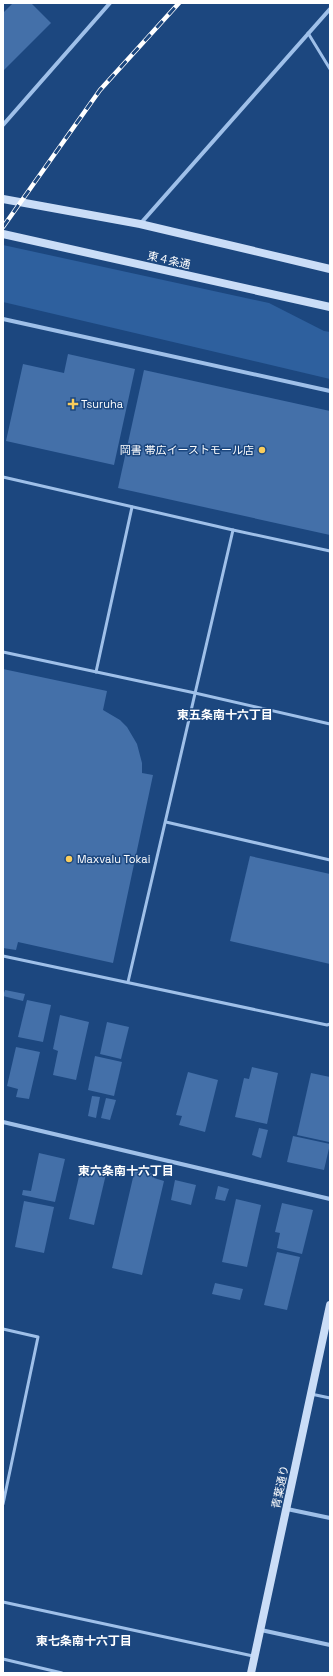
<svg xmlns="http://www.w3.org/2000/svg" width="333" height="1676" font-family="'Space Grotesk','Noto Sans JP',sans-serif">
  <style>
    .park { fill: #2e609e }
    .building { fill: #4470a9 }
    .lines { fill: none; stroke-linecap: round; stroke-linejoin: round }
    .lane { stroke: #9fc0e9; stroke-width: 3 }
    .street { stroke: #9fc0e9; stroke-width: 4 }
    .secondary { stroke: #caddf7; stroke-width: 8 }
    .rail-casing { stroke: #fff; stroke-width: 4.5 }
    .rail { stroke: #1c477f; stroke-width: 3; stroke-dasharray: 9; stroke-linecap: butt }
    .poi-dot { fill: #facd5c; stroke: #1c477f; stroke-width: 1.5 }
    .labels { text-anchor: middle; stroke-width: 3; stroke-linejoin: round; paint-order: stroke }
    .street-label { font-size: 11px; fill: #fff; stroke: #1c477f }
    .poi-label { font-size: 11px; fill: #fff; stroke: #1c477f; text-anchor: start }
    .neighbourhood-label { font-size: 12px; font-weight: bold; fill: #fff; stroke: #1c477f }
  </style>
  <rect width="100%" height="100%" fill="#1c477f"/>
  <polygon class="park" points="3,245 269,303 324,331 330,332 330,379 3,302"/>
  <g class="building">
    <polygon points="13,3 31,3 51,23 3,71 3,13"/>
    <polygon points="68,354 135,369 114,465 6,441 23,364 64,373"/>
    <polygon points="144,370 330,411 330,535 118,488"/>
    <polygon points="3,669 107,691 103,710 120,720 127,727 137,744 142,763 142,773 153,775 113,963 18,942 16,950 3,948"/>
    <polygon points="250,856 330,874 330,964 230,941"/>
    <polygon points="5,990 25,994 23,1001 3,996"/>
    <polygon points="27,1000 51,1005 43,1042 18,1037"/>
    <polygon points="60,1015 89,1022 76,1080 53,1075 58,1051 53,1049"/>
    <polygon points="107,1022 129,1027 121,1059 100,1054"/>
    <polygon points="16,1047 40,1052 29,1099 16,1097 18,1089 7,1086"/>
    <polygon points="95,1056 122,1062 114,1096 88,1090"/>
    <polygon points="252,1067 278,1073 267,1124 235,1117 244,1078 249,1079"/>
    <polygon points="188,1072 218,1080 205,1132 179,1125 182,1116 176,1115"/>
    <polygon points="311,1073 330,1077 329,1142 297,1135"/>
    <polygon points="92,1096 100,1097 96,1118 88,1116"/>
    <polygon points="106,1098 116,1100 110,1120 101,1118"/>
    <polygon points="259,1128 268,1130 261,1158 252,1155"/>
    <polygon points="293,1136 330,1144 324,1170 287,1162"/>
    <polygon points="39,1153 65,1159 55,1202 22,1195 23,1190 31,1191"/>
    <polygon points="81,1168 106,1174 94,1225 69,1219"/>
    <polygon points="135,1169 155,1174 154,1178 164,1181 142,1275 112,1268"/>
    <polygon points="175,1180 196,1185 191,1205 171,1200"/>
    <polygon points="218,1186 229,1189 225,1201 215,1199"/>
    <polygon points="236,1199 261,1205 247,1267 222,1262"/>
    <polygon points="24,1201 54,1207 44,1253 15,1247"/>
    <polygon points="282,1203 313,1210 302,1254 277,1248 280,1233 275,1232"/>
    <polygon points="277,1252 300,1257 287,1310 264,1305"/>
    <polygon points="215,1283 243,1289 240,1300 212,1294"/>
  </g>
  <g class="lines">
    <g class="lane">
      <polyline points="308,33 330,69"/>
      <polyline points="3,477 233,530 128,982"/>
      <polyline points="233,530 330,551"/>
      <polyline points="3,652 195,693 330,724"/>
      <polyline points="96,672 132,507"/>
      <polyline points="166,822 330,860"/>
      <polyline points="3,956 327,1025 330,1024"/>
      <polyline points="3,1329 38,1337 3,1504"/>
      <polyline points="311,1394 330,1398"/>
      <polyline points="3,1602 253,1656"/>
      <polyline points="3,1659 62,1673"/>
    </g>
    <g class="street">
      <polyline points="3,125 110,3"/>
      <polyline points="141,223 330,9"/>
      <polyline points="3,319 330,391"/>
      <polyline points="3,1122 330,1199"/>
      <polyline points="287,1509 330,1518"/>
      <polyline points="261,1630 330,1645"/>
    </g>
    <g class="secondary">
      <polyline points="3,199 140,224 330,269"/>
      <polyline points="3,234 330,307"/>
      <polyline points="251,1673 330,1305"/>
    </g>
    <g class="rail-casing">
      <polyline id="rail" points="3,227 100,90 179,3"/>
    </g>
    <use href="#rail" class="rail"/>
  </g>
  <g class="poi-dot">
    <path d="M71 398h4v4h4v4h-4v4h-4v-4h-4v-4h4z"/>
    <circle cx="262" cy="450" r="4"/>
    <circle cx="69" cy="859" r="4"/>
  </g>
  <g class="labels">
    <g class="street-label">
      <text transform="translate(169 260) rotate(13)" y="4">東４条通</text>
      <text transform="translate(280 1487) rotate(-78)" y="4">青葉通り</text>
    </g>
    <g class="poi-label">
      <text x="81" y="408">Tsuruha</text>
      <text x="254" y="454" text-anchor="end">岡書 帯広イーストモール店</text>
      <text x="77" y="863">Maxvalu Tokai</text>
    </g>
    <g class="neighbourhood-label">
      <text x="225" y="719">東五条南十六丁目</text>
      <text x="126" y="1175">東六条南十六丁目</text>
      <text x="84" y="1645">東七条南十六丁目</text>
    </g>
  </g>
  <rect width="333" height="1676" fill="none" stroke="#ffffff" stroke-width="8"/>
</svg>
